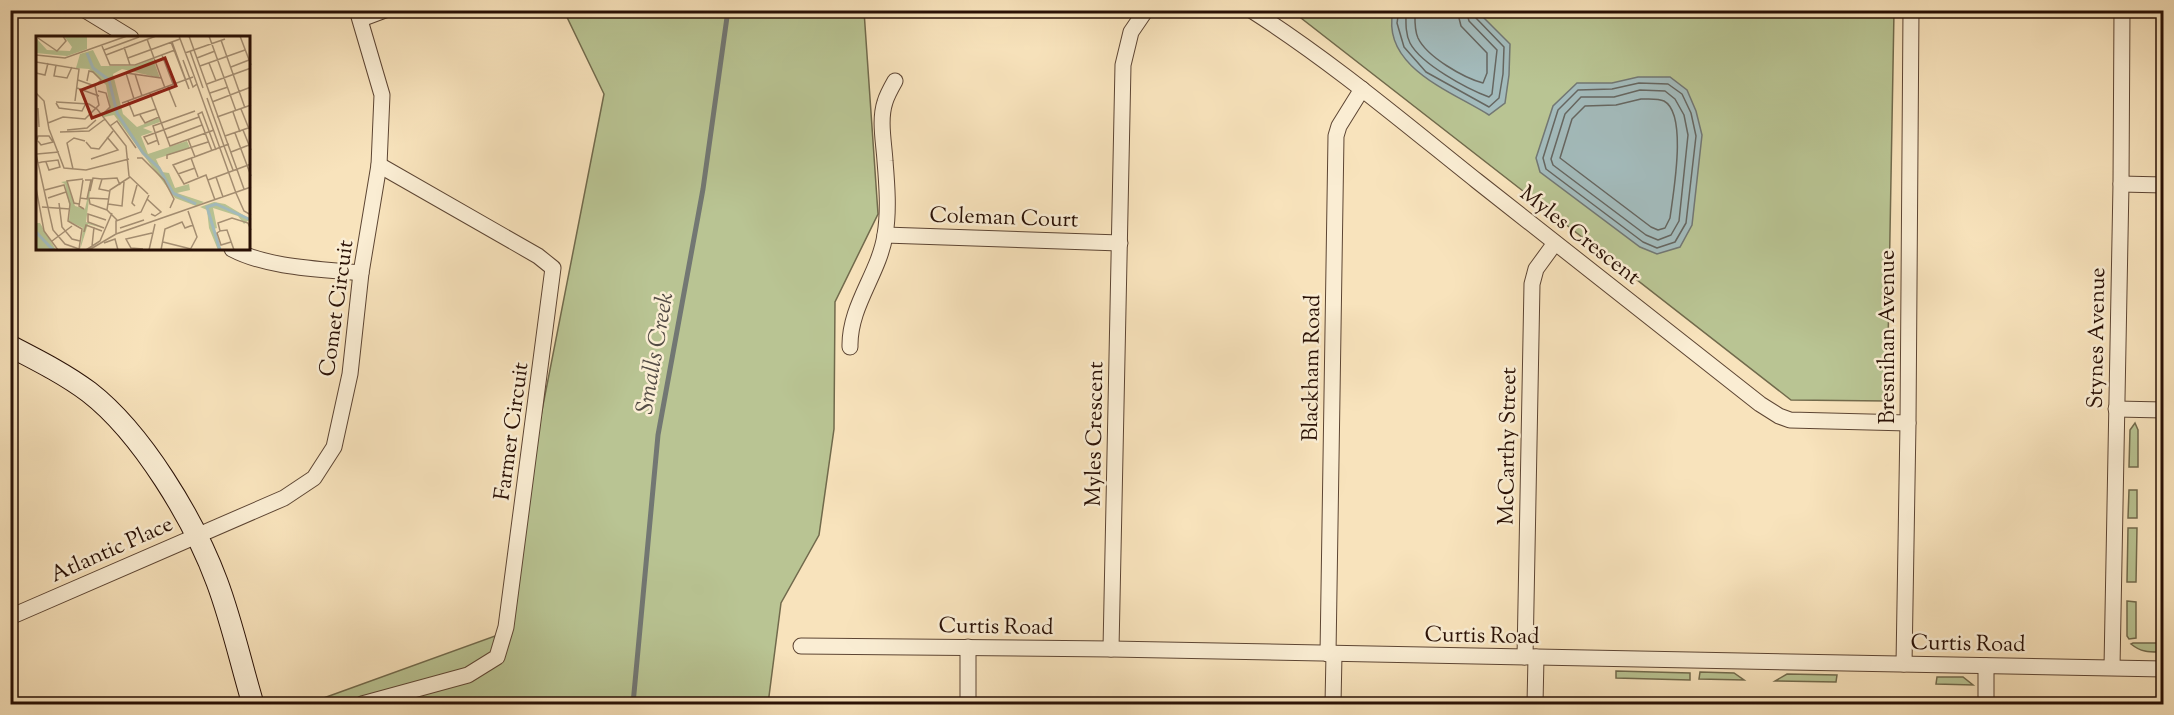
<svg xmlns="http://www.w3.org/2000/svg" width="2174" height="715" font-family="'Sorts Mill Goudy',serif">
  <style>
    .green { fill: #b9c493; stroke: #716a4c; stroke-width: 1.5 }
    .water { fill: #a3bbbc; stroke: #727773; stroke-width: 1.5 }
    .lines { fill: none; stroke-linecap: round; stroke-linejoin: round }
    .shore { stroke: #666660; stroke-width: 1.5 }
    .stream { stroke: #727773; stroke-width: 5 }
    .street-casing { stroke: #5d4533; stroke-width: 17 }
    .secondary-casing { stroke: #291005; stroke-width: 23 }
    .street { stroke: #faedd3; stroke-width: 15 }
    .secondary { stroke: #faedd3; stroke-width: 21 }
    .labels { text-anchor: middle; stroke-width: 5; stroke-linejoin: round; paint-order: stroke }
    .street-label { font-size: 22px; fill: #291005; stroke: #faedd3 }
    .water-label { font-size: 24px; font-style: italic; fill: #544c45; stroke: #faedd3 }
    .inset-river { fill: none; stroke: #a3bbbc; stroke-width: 3 }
    .inset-road { fill: none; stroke: #a58f73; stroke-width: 1.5 }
    .view { fill: #8f2418; fill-opacity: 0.15; stroke: #8f2418; stroke-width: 3 }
    .inset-edge { fill: none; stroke: #291005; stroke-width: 3 }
  </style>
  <rect width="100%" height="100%" fill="#f8e3bc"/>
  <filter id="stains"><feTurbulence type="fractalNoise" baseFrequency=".00333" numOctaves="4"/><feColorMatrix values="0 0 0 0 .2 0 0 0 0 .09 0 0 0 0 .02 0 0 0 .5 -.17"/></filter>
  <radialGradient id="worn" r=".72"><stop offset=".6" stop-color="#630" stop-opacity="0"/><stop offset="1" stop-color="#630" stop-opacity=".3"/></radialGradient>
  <g class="green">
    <polygon points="564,11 864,11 878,214 835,302 834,429 819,535 781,603 768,704 307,704 498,635 604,94"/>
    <polygon points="1292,11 1894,11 1887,401 1791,400"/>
    <polygon points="2135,423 2138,430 2138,467 2129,467 2130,430"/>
    <polygon points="2129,490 2137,490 2137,518 2128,518"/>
    <polygon points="2128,528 2137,528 2136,582 2127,582"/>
    <polygon points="2127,601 2136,602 2136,638 2129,639 2127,636"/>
    <path d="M2133,643H2163V652C2150,652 2142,653 2131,644Z"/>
    <polygon points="1616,671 1690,673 1690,680 1616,678"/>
    <polygon points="1700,672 1734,673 1744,680 1699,679"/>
    <polygon points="1787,674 1837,675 1836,682 1775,681"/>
    <polygon points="1937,677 1963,677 1973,685 1936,684"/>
  </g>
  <g class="water">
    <path d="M1393,11H1477L1510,44L1509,75L1505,103L1489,115C1451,91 1381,67 1393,11Z"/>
    <polygon points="1638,77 1670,77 1687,90 1696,111 1702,135 1692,225 1680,247 1657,254 1640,247 1540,172 1536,158 1553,106 1577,83 1612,83"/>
  </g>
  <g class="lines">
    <g class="shore">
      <polyline points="1399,10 1397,23 1404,47 1426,72 1489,107 1499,98 1503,74 1504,47 1475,17 1473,10"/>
      <path d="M1406,10C1406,21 1405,33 1410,43C1421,64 1467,89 1489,97L1492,94L1497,50L1469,21L1466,10"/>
      <path d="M1415,10C1415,20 1414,29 1418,38C1427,57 1464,78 1483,83L1487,73V53L1461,26L1457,10"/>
      <polygon points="1639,83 1668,84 1682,94 1691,113 1696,136 1686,223 1675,242 1657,248 1643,242 1546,169 1543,158 1558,110 1578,90 1612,89"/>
      <polygon points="1640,90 1665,91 1675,99 1684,115 1688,135 1679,221 1671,235 1658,240 1646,235 1553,165 1551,159 1565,114 1581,97 1614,97"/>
      <path d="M1641,99C1648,99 1658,98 1664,101C1688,114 1673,194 1670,218L1665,228L1658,230L1651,227L1560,158L1572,119L1585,106L1616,105Z"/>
    </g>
    <polyline class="stream" points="633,704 658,435 703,189 728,10"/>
    <g class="street-casing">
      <g id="street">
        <polyline points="85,10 131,38"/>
        <path d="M1251,10C1331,61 1403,122 1477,181C1571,255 1665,329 1760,404L1779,416L1790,420L1908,423"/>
        <polyline points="361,19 385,10"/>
        <polyline points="2121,184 2164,185"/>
        <polyline points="885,235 1120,243"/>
        <path d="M232,249C268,268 320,269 361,273"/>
        <path d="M850,347C849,306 879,274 885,235C889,211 887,185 885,161C884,143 879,120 885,102C887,95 891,88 895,81"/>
        <polyline points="2116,409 2164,410"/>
        <polyline points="10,617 284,498 314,478 334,447 350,374 361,273 379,165 382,95 357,10"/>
        <polyline points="801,646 1111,649 2164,669"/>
        <polyline points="1111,649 1123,65 1131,32 1146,10"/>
        <polyline points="1328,654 1336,136 1339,126 1362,89"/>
        <polyline points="1525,657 1532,284 1536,269 1555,243"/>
        <polyline points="1904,664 1908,423 1911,10"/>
        <polyline points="2112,667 2121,184 2122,10"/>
        <polyline points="362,704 468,675 497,657 506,627 553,268 538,256 379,165"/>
        <polyline points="968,704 968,647"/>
        <polyline points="1333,704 1334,654"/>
        <polyline points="1535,704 1536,657"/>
        <polyline points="1986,704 1986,666"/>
      </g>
    </g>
    <g class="secondary-casing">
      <path id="secondary" d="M10,346C37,360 65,374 89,392C142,433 194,520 217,582C232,622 241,664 253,704"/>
    </g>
    <use href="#street" class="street"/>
    <use href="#secondary" class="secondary"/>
  </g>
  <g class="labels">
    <g class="street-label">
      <text transform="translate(1004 216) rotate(2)" y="8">Coleman Court</text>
      <text transform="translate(1581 234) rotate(38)" y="8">Myles Crescent</text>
      <text transform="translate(335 308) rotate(-82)" y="8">Comet Circuit</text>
      <text transform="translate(1886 337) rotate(-90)" y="8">Bresnihan Avenue</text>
      <text transform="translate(2095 338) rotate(-89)" y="8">Stynes Avenue</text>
      <text transform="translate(1310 368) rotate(-89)" y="8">Blackham Road</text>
      <text transform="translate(510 431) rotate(-82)" y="8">Farmer Circuit</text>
      <text transform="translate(1093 434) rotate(-89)" y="8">Myles Crescent</text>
      <text transform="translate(1506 446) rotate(-89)" y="8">McCarthy Street</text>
      <text transform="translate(111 548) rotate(-24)" y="8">Atlantic Place</text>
      <text transform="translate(996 625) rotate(1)" y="8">Curtis Road</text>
      <text transform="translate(1482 634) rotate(1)" y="8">Curtis Road</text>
      <text transform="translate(1968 642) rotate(1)" y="8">Curtis Road</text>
    </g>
    <g class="water-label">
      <text transform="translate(654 353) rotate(-80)" y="8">Smalls Creek</text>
    </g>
  </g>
  <g transform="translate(36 36)">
    <rect width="214" height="214" fill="#f8e3bc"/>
    <path d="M28,0H51V13L31,20L0,17L1,3L11,14L34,15L36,11ZM57,14L65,30H98L117,23L124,42L86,33L77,38L87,78L101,91L123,82L124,86L107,92L117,96L105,100L112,118L151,105L154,112L120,123L126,136L133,137L139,152L153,148L154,154L141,157L168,166L160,170L139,162L78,79L68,81L66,78L74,71L70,49L53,33L40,32L44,18ZM56,141L50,186L67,192L52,188L44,214L47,192L33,185L34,173L29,148L25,146L31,145L39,170L49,173ZM178,166L189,168L214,183L208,188L202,180L177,172L181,192L178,193L185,214H182L173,192L171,174L164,171ZM0,187H4L20,214H0Z" fill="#b9c493"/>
    <path class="inset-river" d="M51,17L57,32L73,44L81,77L107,117L123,132L137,157L160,168M0,196L17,214M184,214L171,171L180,168L215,184"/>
    <path class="inset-road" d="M143,0L157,37M153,0L208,153M173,0L200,75M204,0L215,29M2,2L21,15L30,5L27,0M111,3L129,52M185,4L209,72M135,6L153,53L136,6M66,10L74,29H99L139,14M88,11L94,29M68,14L103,1M154,15L167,52M149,17L189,3M0,19L29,22L91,0M70,19L120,0M126,19L137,48M92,22L144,3M161,22L179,15M147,24L157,51L161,48M0,26L43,33L39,65M173,27L180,45M20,29L18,40L31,42L36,31M164,30L209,14M195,31L213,24M0,37L9,39L12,27M157,37L200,157M99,38L106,60M51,45L53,35L57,36L65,44L59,50M171,48L215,32M132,51L140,71M41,52L63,60M62,55L70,57L74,71L66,79M0,57L8,65L13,93L28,132L50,134L93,123M114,57L134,110L178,94M174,57L192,51M171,62L188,110M98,63L90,37L125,42M92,65L98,80L120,73M20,66L53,68L61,73L90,110L93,140L112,158M176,66L215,51M20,67L23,72L46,75L50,67M86,67L157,41M2,72L3,91M205,73L213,93M197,76L204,96M104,79L109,87L123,81M181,81L215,69M12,87L27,81L49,83L63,69L59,50L42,44M74,90L81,85L100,112M31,94L51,92L60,84M207,94L215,114M24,96L53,95L69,83M199,97L215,140M189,100L215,91M131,102L166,89M152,103L159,121M122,104L112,108L108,101L163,81M50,106L55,112L63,113L77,95M0,107L2,100H13L17,106L5,109L2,105M123,109L117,90L159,75M188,110L197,134M176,115L162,78L166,76L180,114M195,116L213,109M0,118L17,194L29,208L43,213L46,193L32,185L34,168L28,149L9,154M1,118L23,116M101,122H106L128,144L138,163L134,172M155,122L162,141M55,123L82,114L71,101M131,123V119L172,106M2,127L6,126L22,124L24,131L13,134L10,126M37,133L31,107L38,102L49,105M142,138L159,132M180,141L187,161M47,144L43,170L48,173M172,144L215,128M0,152L8,195L22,214M54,155L57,142L66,143M73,155L63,153L66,143L81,142L84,149M200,157L208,175L215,179M12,162L30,156M44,162L51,163L55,144H49M111,163L125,176L119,180L115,178M179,164L170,139L148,148L137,129L193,108M23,167L26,191L36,203L44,205M43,168L38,167L31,145L47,143M72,168L86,170L88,146M99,170L96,167L101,149M6,171L34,173M71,174L54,168L53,162L72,163M152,175L161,201L154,214M81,184L71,174L74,154L94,141M68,192L52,186V178L70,184M84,192L108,184M184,195L181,197L185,209L195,206M48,196L50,189L66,195M80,198V185L105,176L113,159M16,205L36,190M127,206L155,213M68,207L79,203L82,214M56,210L58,191M107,213L95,212L90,203L116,197M50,214L64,205L76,177M53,214L80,198L215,151M113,214L119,188M125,214L129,193L146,186L149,192L157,189M198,214L191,194L184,195L182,187L196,182L212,187L215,194"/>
    <path class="view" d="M129,22L140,50L56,82L45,54Z"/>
    <rect width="214" height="214" class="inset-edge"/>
  </g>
  <rect width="2174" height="715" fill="none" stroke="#f8e3bc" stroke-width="36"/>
  <rect x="12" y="12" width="2150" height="691" fill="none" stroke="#291005" stroke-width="3"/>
  <rect x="18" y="18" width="2138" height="679" fill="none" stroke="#291005" stroke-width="1.5"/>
  <rect width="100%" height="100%" filter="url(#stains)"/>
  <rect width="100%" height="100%" fill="url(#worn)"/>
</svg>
